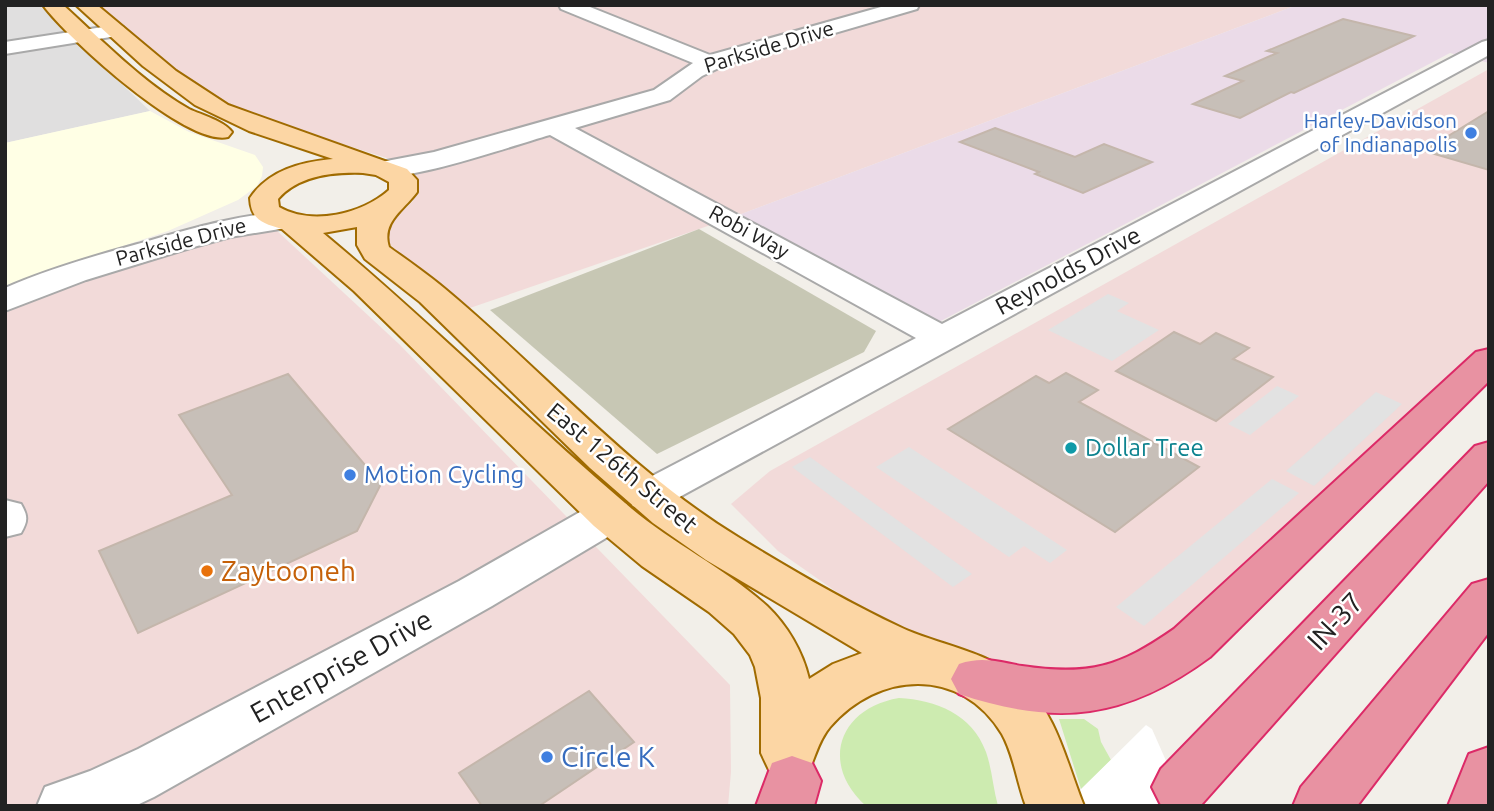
<svg xmlns="http://www.w3.org/2000/svg" width="1494" height="811" font-family="Ubuntu,sans-serif">
  <style>
    .residential { fill: #e0dfdf }
    .commercial { fill: #f2dad9 }
    .industrial { fill: #ebdbe8 }
    .education { fill: #ffffe5 }
    .construction { fill: #c7c7b4 }
    .grass { fill: #cdebb0 }
    .parking { fill: #e2e2e2 }
    .pier { fill: #fff }
    .building { fill: #c7bfb8; stroke: #c4b6ab; stroke-width: 2 }
    .lines { fill: none; stroke-linecap: round; stroke-linejoin: round }
    .minor-casing { stroke: #a9a9a9; stroke-width: 4 }
    .major-casing { stroke: #a06b00; stroke-width: 4 }
    .highway-casing { stroke: #dc2a67; stroke-width: 4 }
    .minor { fill: #fff; fill-rule: evenodd }
    .major { fill: #fcd6a4; fill-rule: evenodd }
    .highway { fill: #e892a2; fill-rule: evenodd }
    .shop-dot { fill: #3f7fe0; stroke: #fff; stroke-width: 2.5 }
    .culture-dot { fill: #0f9aa8; stroke: #fff; stroke-width: 2.5 }
    .food-dot { fill: #e8710a; stroke: #fff; stroke-width: 2.5 }
    .labels { text-anchor: middle; stroke-width: 5; stroke-linejoin: round; paint-order: stroke }
    .far-street-label { font-size: 21px; fill: #222; stroke: #fff }
    .far-shop-label { font-size: 21px; fill: #366cbe; stroke: #fff; text-anchor: end }
    .street-label { font-size: 24px; fill: #222; stroke: #fff }
    .culture-label { font-size: 24px; fill: #0d838f; stroke: #fff; text-anchor: start }
    .shop-label { font-size: 24px; fill: #366cbe; stroke: #fff; text-anchor: start }
    .near-food-label { font-size: 28px; fill: #c56008; stroke: #fff; text-anchor: start }
    .near-street-label { font-size: 28px; fill: #222; stroke: #fff }
    .near-shop-label { font-size: 28px; fill: #366cbe; stroke: #fff; text-anchor: start }
  </style>
  <rect width="100%" height="100%" fill="#f2efe9"/>
  <polygon class="residential" points="5,5 39,5 150,111 5,143"/>
  <g class="commercial">
    <polygon points="96,5 1297,5 728,219 467,309 437,288 386,241 390,223 413,201 412,172 390,159 244,113 205,93"/>
    <polygon points="1489,69 1489,350 1195,622 1104,671 980,692 778,551 731,504 770,471"/>
    <polygon points="275,229 399,344 730,685 731,772 728,806 5,806 5,297 216,235"/>
  </g>
  <polygon class="industrial" points="1297,5 1489,5 1489,63 1450,53 937,323 728,219"/>
  <polygon class="education" points="150,111 189,132 255,155 263,167 262,176 257,186 238,200 168,231 12,283 5,288 5,143"/>
  <polygon class="construction" points="699,229 876,331 864,352 657,454 490,310"/>
  <g class="grass">
    <path d="M899,698C936,700 972,714 986,752C992,769 993,788 998,806H866C819,764 839,708 899,698Z"/>
    <polygon points="1059,719 1084,719 1098,729 1101,742 1111,760 1081,789"/>
  </g>
  <g class="parking">
    <polygon points="1108,294 1129,303 1117,311 1159,330 1112,361 1048,330"/>
    <polygon points="1277,386 1299,396 1250,435 1228,424"/>
    <polygon points="1376,392 1402,404 1314,486 1286,471"/>
    <polygon points="909,447 1067,550 1050,563 1024,546 1009,557 876,467"/>
    <polygon points="810,457 972,574 953,587 792,467"/>
    <polygon points="1272,479 1299,493 1144,626 1116,607"/>
  </g>
  <polygon class="pier" points="1146,725 1152,729 1167,763 1195,806 1064,806"/>
  <g class="building">
    <polygon points="1343,19 1414,36 1294,93 1291,92 1240,118 1193,104 1243,81 1225,76 1277,53 1267,51"/>
    <polygon points="1489,111 1489,170 1424,151"/>
    <polygon points="995,128 1075,157 1104,144 1152,162 1083,193 1035,174 1039,172 960,142"/>
    <polygon points="1174,332 1200,344 1216,333 1249,348 1233,359 1273,377 1216,421 1116,371"/>
    <polygon points="1066,373 1098,390 1079,402 1199,467 1115,532 948,429 1036,376 1049,383"/>
    <polygon points="288,374 381,484 357,531 138,633 99,551 232,495 179,415"/>
    <polygon points="589,691 634,742 539,806 482,806 459,773"/>
  </g>
  <g class="lines">
    <g class="minor-casing">
      <g id="minor">
        <path d="M559,5H585L710,55L888,5H919L917,9L725,65L702,76L670,100L575,128L942,324L1482,42L1489,40V55L663,506L648,510L633,506L627,496L633,486L916,338L550,135C514,145 407,183 376,175L372,169L376,163L434,152L654,90L693,63L561,9Z"/>
        <polygon points="116,25 123,27 126,31 123,35 5,54 5,42"/>
        <path d="M282,212L292,215L297,221L292,227L230,237L190,248L86,280L5,311V288C46,270 90,257 134,245C183,231 231,216 282,212Z"/>
        <path d="M5,500L21,504C28,516 28,521 21,533L5,537Z"/>
        <polygon points="610,500 626,504 632,515 626,526 492,606 154,797 135,806 37,806 45,787 90,771 138,749 459,581 594,504"/>
      </g>
    </g>
    <g class="major-casing">
      <g id="major">
        <path d="M43,5H63C103,41 142,82 189,109C202,115 224,121 232,132L228,137C187,147 67,38 43,5Z"/>
        <path d="M76,5H97L176,71L228,105L407,169L417,180V192C404,210 381,222 389,247C407,260 426,273 444,288C543,370 627,469 738,537C790,569 845,601 900,627C938,645 988,651 1020,680C1057,713 1066,762 1084,806H1026C1017,783 1014,755 1002,734C961,666 878,671 830,727C819,740 816,755 809,770L789,777L769,770L761,753V698L755,667L750,655L734,634L709,612L642,566L594,526L354,291L282,229C262,223 251,220 250,198C269,170 301,162 333,159L249,131L195,105L143,66ZM363,173L376,175L389,182V190C362,214 312,226 279,207L278,199C299,175 334,172 363,173ZM357,227V245L365,259L420,302L590,468L653,523L706,560L862,653L833,664L809,679C803,652 787,625 767,606C724,567 669,542 625,503C522,415 427,319 323,233Z"/>
      </g>
    </g>
    <g class="highway-casing">
      <g id="highway">
        <path d="M1489,349V381L1210,657C1126,719 1057,727 959,694L951,679L959,664C983,656 998,662 1022,666C1090,676 1119,667 1174,629L1476,352Z"/>
        <polygon points="1489,442 1489,481 1201,805 1161,805 1152,787 1161,769 1475,446"/>
        <polygon points="1489,579 1489,632 1357,806 1293,806 1301,787 1472,584"/>
        <polygon points="1489,747 1489,806 1448,806 1469,754"/>
        <polygon points="792,756 812,763 821,781 814,806 756,806 772,763"/>
      </g>
    </g>
    <use href="#minor" class="minor"/>
    <use href="#major" class="major"/>
    <use href="#highway" class="highway"/>
  </g>
  <g class="shop-dot">
    <circle cx="1471" cy="133" r="7"/>
    <circle cx="350" cy="475" r="7"/>
    <circle cx="547" cy="757" r="7"/>
  </g>
  <circle class="culture-dot" cx="1071" cy="448" r="7"/>
  <circle class="food-dot" cx="207" cy="571" r="7"/>
  <g class="labels">
    <g class="far-street-label">
      <text transform="translate(769 47) rotate(-17)" y="7">Parkside Drive</text>
      <text transform="translate(749 232) rotate(29)" y="7">Robi Way</text>
      <text transform="translate(181 242) rotate(-15)" y="7">Parkside Drive</text>
    </g>
    <g class="far-shop-label">
      <text x="1457" y="128">Harley-Davidson<tspan x="1457" dy="24">of Indianapolis</tspan></text>
    </g>
    <g class="street-label">
      <text transform="translate(1068 271) rotate(-28)" y="8">Reynolds Drive</text>
      <text transform="translate(622 468) rotate(40)" y="8">East 126th Street</text>
    </g>
    <g class="culture-label">
      <text x="1085" y="456">Dollar Tree</text>
    </g>
    <g class="shop-label">
      <text x="364" y="483">Motion Cycling</text>
    </g>
    <g class="near-food-label">
      <text x="221" y="581">Zaytooneh</text>
    </g>
    <g class="near-street-label">
      <text transform="translate(1335 621) rotate(-47)" y="10">IN-37</text>
      <text transform="translate(341 666) rotate(-29)" y="10">Enterprise Drive</text>
    </g>
    <g class="near-shop-label">
      <text x="561" y="767">Circle K</text>
    </g>
  </g>
  <rect width="1494" height="811" fill="none" stroke="#222222" stroke-width="14"/>
</svg>
